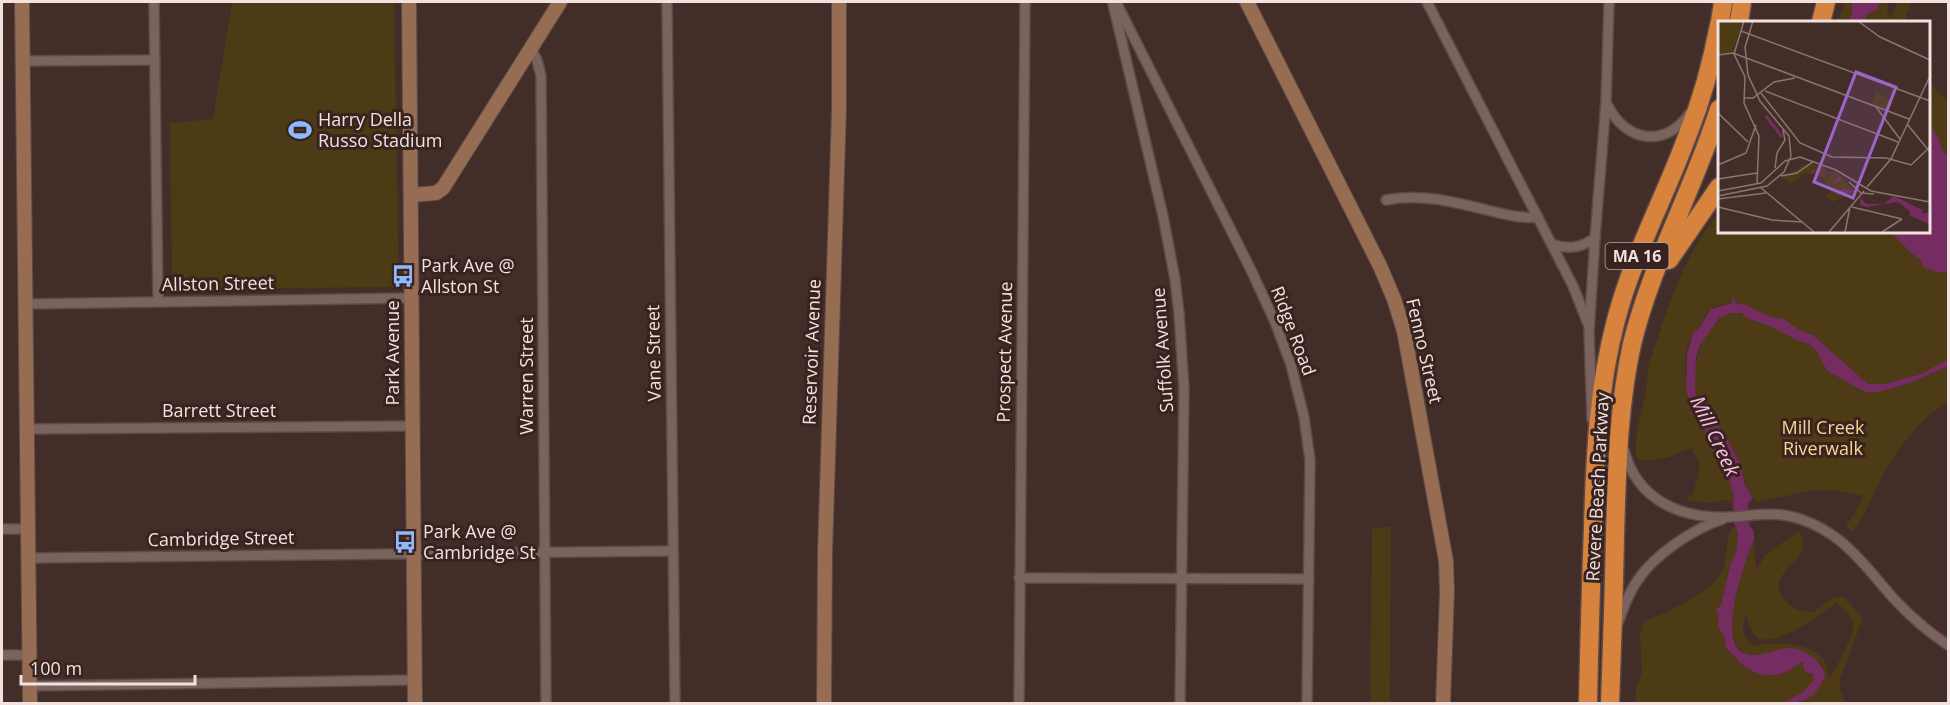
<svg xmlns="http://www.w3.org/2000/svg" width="1950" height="705" font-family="'Open Sans',sans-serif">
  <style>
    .green { fill: #4c3b14; fill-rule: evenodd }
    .water { fill: #742c61 }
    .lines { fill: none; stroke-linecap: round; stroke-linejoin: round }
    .street-casing { stroke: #5d4a47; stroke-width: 12 }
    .secondary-casing { stroke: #5d4a47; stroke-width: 16 }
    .highway-casing { stroke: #5d4a47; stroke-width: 21 }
    .street { stroke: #7a625d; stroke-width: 9 }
    .secondary { stroke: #966c53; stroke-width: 14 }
    .highway { stroke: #d7833d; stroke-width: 18 }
    .labels { text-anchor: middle; stroke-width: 6; stroke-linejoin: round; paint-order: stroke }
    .shield { fill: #38231f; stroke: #baa9a5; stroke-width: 1.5 }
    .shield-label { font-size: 16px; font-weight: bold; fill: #f1e2df }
    .poi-label { font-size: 18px; fill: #f1e2df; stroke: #38231f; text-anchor: start }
    .street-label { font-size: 18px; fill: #f1e2df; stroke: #38231f }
    .park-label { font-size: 18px; fill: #f7d694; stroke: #38231f }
    .water-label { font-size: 20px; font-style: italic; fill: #fcbde8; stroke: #38231f }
    .inset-river { fill: none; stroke: #742c61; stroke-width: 3 }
    .inset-road { fill: none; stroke: #897572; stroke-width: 1.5 }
    .view { fill: #9e63c9; fill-opacity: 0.15; stroke: #9e63c9; stroke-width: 3 }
    .inset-edge { fill: none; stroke: #f1e2df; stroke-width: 3 }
  </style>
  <rect width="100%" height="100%" fill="#432d29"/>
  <g class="green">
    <polygon points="232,2 394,2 399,287 172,289 170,123 213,119"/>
    <polygon points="1845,2 1852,2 1852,17 1847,22 1832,22 1840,16"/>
    <polygon points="1870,2 1889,2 1887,12 1891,19 1898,2 1911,2 1904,22 1864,22"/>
    <polygon points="1928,83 1948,101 1948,169 1928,141"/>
    <path d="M1948,203V359L1921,374L1884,384H1868L1813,335L1803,332L1782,319L1771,317L1746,305L1736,303L1733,299L1732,303C1727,305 1719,304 1714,307C1707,311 1704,319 1700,326C1697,330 1693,332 1691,337C1683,354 1683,394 1694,410L1692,415C1711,435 1727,463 1732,490C1733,495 1732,500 1733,505L1726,500L1712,503L1687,501V498L1693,494C1696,476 1707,468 1691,449C1683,449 1679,453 1672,456C1665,459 1645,461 1638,460C1632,447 1640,415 1644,401C1647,390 1647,379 1648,369C1650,357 1656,345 1659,333C1673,294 1690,244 1719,214V231H1928Z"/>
    <path d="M1736,312L1776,328L1796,340L1812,346L1818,353L1827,371L1865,392L1884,391L1908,384L1948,366V400C1924,418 1904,439 1888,466C1875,488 1869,512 1852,532L1846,526L1855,513L1863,496L1837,491L1814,490L1758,502C1746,492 1745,481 1741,466C1739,459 1734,452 1731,446C1727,438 1722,429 1716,422C1711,416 1702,410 1698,402C1687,380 1700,332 1719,318C1724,314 1730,313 1736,312Z"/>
    <polygon points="1391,526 1390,703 1370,703 1372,529"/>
    <path d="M1734,526L1737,527L1738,533L1735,557L1730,566L1721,605L1716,610L1719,614L1718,627L1725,638L1728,651L1736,657L1737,660C1741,663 1744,667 1748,669C1768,680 1785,677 1801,662H1803L1804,670L1808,673H1812L1815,680L1803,692L1782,703L1635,704L1636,690L1642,672L1640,635L1644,622C1667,612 1715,592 1724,567C1728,553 1724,538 1734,526Z"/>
    <path d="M1799,531C1802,536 1805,542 1803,549C1797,566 1764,578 1787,602C1795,610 1803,612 1813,612C1823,607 1832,594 1844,597L1863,618L1840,680V689L1845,703H1800C1813,696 1820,688 1826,675L1820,662L1744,653C1716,632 1743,566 1754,539L1756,571L1765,555ZM1836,603C1842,607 1850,614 1853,621C1856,632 1836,669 1829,678C1828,674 1828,668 1826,664C1815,640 1776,643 1754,645C1740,638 1742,625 1746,612C1748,620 1750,631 1757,637C1775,650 1821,613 1836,603Z"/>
  </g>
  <g class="water">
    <polygon points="1852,2 1880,2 1876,10 1867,14 1864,22 1847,22 1852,15"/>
    <polygon points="1928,123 1938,137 1943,152 1948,156 1948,271 1939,273 1923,267 1921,260 1911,253 1890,231 1928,231"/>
    <path d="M1733,297L1736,303L1746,305L1771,317L1783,319L1803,332L1813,335L1868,384H1884L1921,374L1948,359V366L1908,384L1878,392H1865L1827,371L1816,350L1809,344L1796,340L1768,325L1749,319L1741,313H1730L1719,318L1700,345L1696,358L1695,388L1697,401L1717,423L1727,439L1741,465L1745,485L1753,498L1748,503L1749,524L1754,532V539C1746,559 1713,646 1747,654C1771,659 1784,638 1809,654C1818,661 1821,665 1826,675C1815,698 1806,703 1782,703L1803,692L1814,680L1812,673H1808L1804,670L1803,663L1801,662C1784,677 1768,680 1748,669C1744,667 1741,663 1737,660L1736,657C1729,652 1724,648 1725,638L1718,627L1719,614L1715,610L1721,605L1730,566L1736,551L1738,533L1734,523L1733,493L1726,469L1712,440L1694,416L1689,413H1693L1694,410L1689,401L1686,388L1687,354L1693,333L1699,328L1711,309L1732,303Z"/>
  </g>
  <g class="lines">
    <g class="street-casing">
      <g id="street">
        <polyline points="154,2 158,301"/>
        <polyline points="667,2 675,704"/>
        <polyline points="1116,2 1251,270 1275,322 1291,365 1304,417 1310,460 1307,704"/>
        <polyline points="1427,2 1573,286 1588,324"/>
        <polyline points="1113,4 1163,216 1175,279 1179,313 1184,389 1180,704"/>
        <polyline points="531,49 537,60 541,76 546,704"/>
        <polyline points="23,61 155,60"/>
        <path d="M1607,104C1625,142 1665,149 1690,113"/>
        <path d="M1386,200C1420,193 1454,202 1487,210C1504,214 1521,219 1538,217"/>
        <path d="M1552,244C1568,250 1581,248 1595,238"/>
        <polyline points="25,304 411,298"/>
        <polyline points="1592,419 1589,332 1595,238 1606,102 1609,2"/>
        <polyline points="26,429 412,426"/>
        <path d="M1624,450C1637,500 1680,519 1729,517C1752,516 1774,511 1797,518C1844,532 1865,567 1896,601C1912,618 1930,633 1948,645"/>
        <polyline points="2,529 28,529"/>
        <polyline points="28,558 673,551"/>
        <polyline points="1019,578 1309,579"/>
        <path d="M1618,623C1623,609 1628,594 1637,581C1655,554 1693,529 1723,519"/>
        <polyline points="2,655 29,655"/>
        <polyline points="29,686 415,680"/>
        <polyline points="1019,704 1025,2"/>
      </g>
    </g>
    <g class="secondary-casing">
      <g id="secondary">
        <polyline points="22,2 30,704"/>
        <polyline points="409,2 415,704"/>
        <polyline points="1247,2 1380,266 1394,299 1404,331 1446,561 1447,592 1443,704"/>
        <polyline points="411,195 436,193 443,188 560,2"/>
        <polyline points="824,704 825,552 839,110 839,2"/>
      </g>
    </g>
    <g class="highway-casing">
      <g id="highway">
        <polyline points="1720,22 1723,2"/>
        <polyline points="1739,22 1742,2"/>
        <polyline points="1821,22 1826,2"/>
        <polyline points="1669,260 1719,187"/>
        <path d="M1588,704C1589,645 1591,586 1593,527C1595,457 1598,388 1616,320C1633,255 1665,197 1688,134C1702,99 1712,62 1719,25"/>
        <path d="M1610,704C1612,647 1614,591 1615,535C1617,471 1618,407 1632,344C1652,262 1694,189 1719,109"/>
      </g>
    </g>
    <use href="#street" class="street"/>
    <use href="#secondary" class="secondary"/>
    <use href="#highway" class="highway"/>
  </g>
  <defs>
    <g id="stadium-bare" transform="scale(1.8)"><path d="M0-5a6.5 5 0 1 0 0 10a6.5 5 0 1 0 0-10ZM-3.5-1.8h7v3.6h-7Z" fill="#8eb9fd" stroke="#38231f" stroke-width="2.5" paint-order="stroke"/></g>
    <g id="bus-bare" transform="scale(1.8)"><path d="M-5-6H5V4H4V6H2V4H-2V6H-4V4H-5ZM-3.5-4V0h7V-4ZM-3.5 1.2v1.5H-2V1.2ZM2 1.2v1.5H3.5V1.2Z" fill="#8eb9fd" stroke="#38231f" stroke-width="2.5" paint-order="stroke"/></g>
  </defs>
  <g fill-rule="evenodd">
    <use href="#stadium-bare" x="300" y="130"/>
    <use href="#bus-bare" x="403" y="276"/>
    <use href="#bus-bare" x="405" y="542"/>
  </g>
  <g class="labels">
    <rect class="shield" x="1605.5" y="243" width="63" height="26" rx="4.5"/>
    <g class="shield-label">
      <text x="1637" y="262">MA 16</text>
    </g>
    <g class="poi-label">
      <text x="318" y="126">Harry Della<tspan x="318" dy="21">Russo Stadium</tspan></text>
      <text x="421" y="272">Park Ave @<tspan x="421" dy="21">Allston St</tspan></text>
      <text x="423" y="538">Park Ave @<tspan x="423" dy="21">Cambridge St</tspan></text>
    </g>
    <g class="street-label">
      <text transform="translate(218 284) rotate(-1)" y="6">Allston Street</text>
      <text transform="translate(1293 331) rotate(69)" y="6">Ridge Road</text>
      <text transform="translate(1163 350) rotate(-94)" y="6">Suffolk Avenue</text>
      <text transform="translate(1424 351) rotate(77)" y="6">Fenno Street</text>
      <text transform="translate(812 352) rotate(-88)" y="6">Reservoir Avenue</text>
      <text transform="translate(1005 352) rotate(-89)" y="6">Prospect Avenue</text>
      <text transform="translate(393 353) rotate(-90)" y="6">Park Avenue</text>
      <text transform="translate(654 353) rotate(-91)" y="6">Vane Street</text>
      <text transform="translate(527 376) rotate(-90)" y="6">Warren Street</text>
      <text x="219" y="417">Barrett Street</text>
      <text transform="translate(1598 487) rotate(-87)" y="6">Revere Beach Parkway</text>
      <text transform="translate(221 539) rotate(-1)" y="6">Cambridge Street</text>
    </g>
    <g class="park-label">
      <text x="1823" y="434">Mill Creek<tspan x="1823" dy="21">Riverwalk</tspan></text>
    </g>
    <g class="water-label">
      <text transform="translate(1715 436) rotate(64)" y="7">Mill Creek</text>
    </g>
  </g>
  <g transform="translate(1718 21)">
    <rect width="212" height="212" fill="#432d29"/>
    <path d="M0,0H25L15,31L0,33ZM158,70L178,82H174L171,89L153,83ZM90,142L107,146L109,157L86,152L73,163L64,156ZM116,149L140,173L135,170L121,174L134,171L139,176L133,173L114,181L108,176L113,171L107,160Z" fill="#4c3b14"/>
    <path d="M87,147L92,152L95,149H97L100,154L102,151L105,150L121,154L123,158L115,164L117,173L124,168L136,170L148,183H165L176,175L204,189L206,185L204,193L211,191V203L191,194L193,191L180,181L149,186L142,184V176L136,171L119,174L115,170V164L121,155L104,150L100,155L97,150L93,153Z" fill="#742c61"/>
    <path class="inset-river" d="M48,95L64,116"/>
    <path class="inset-road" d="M140,0L162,16L212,39M23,10L212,80M16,33L26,0M16,33L27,56L26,82L41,115L39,163M0,34L15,32L191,98M47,70L180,121M43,72L82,122L114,136L168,137L193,144L212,126M26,77H35L56,61L77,57M158,86L182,118M0,92L30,121M189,103L212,131M0,144L28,132L38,104M57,147L59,132L67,119L65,109M63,155L79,152L96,140M0,158L39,152M131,161L143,172L156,173M42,166L96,211M149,166L173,138L212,55M0,170L43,162L67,140L82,136L118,149L153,170L212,181M0,175L49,165L66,151L73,135L71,115L42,80L30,54L27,26L35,0M0,178L48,172M0,186L54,199L84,201M134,186L184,198M111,211L146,170M127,211L132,186M164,211L184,198"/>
    <path class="view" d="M138,51L178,66L135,177L96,161Z"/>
    <rect width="212" height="212" class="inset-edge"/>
  </g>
  <rect width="1950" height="705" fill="none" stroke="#f1e2df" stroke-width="6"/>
  <path d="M21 675v9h174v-9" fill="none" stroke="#f1e2df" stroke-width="3"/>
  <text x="30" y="675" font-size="18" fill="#f1e2df" stroke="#38231f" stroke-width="4.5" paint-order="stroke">100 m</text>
</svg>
